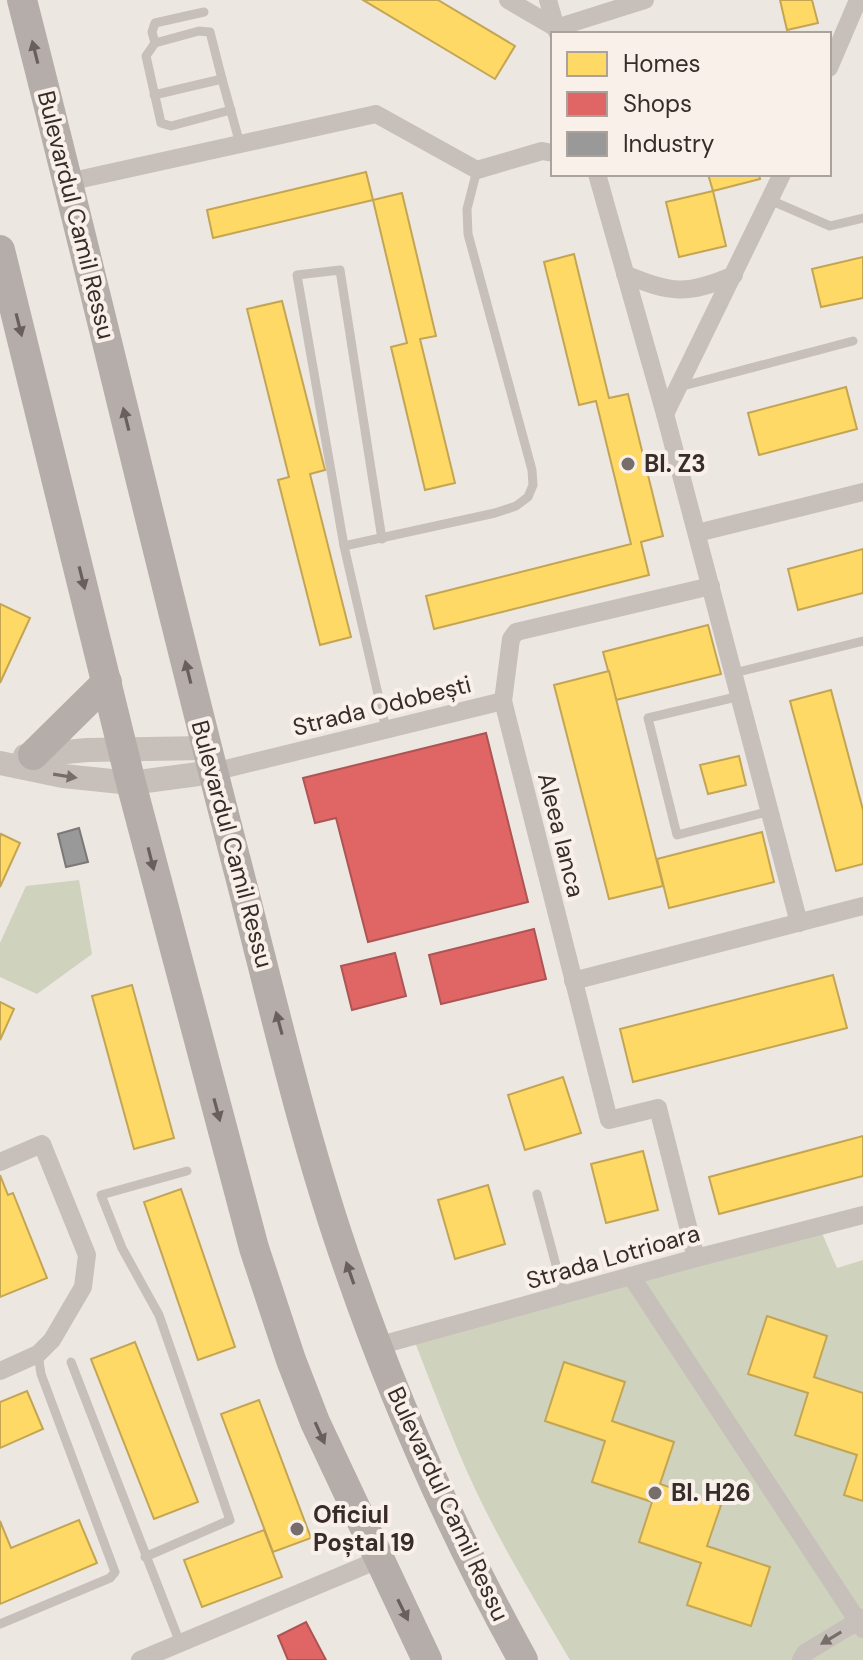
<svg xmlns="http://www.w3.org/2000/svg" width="863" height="1660" font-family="'DM Sans',sans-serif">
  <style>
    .green { fill: #cfd2bc }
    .homes { fill: #ffd966; stroke: #c3a554; stroke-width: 2 }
    .shops { fill: #e06666; stroke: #ad5554; stroke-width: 2 }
    .industry { fill: #999; stroke: #7c7877; stroke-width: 2 }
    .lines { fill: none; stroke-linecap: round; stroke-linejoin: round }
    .service { stroke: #c6bfba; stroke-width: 9 }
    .minor { stroke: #c6bfba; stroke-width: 18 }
    .tertiary { stroke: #c6bfba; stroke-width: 24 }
    .primary { stroke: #b5ada9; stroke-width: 30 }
    .oneway { fill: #69605c }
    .oneway2 { fill: #776e6a }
    .poi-dot { fill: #776d6a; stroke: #f9f1e9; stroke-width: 3 }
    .labels { text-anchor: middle; stroke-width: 8; stroke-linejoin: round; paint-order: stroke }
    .street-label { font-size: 24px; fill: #372c29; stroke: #f9f1e9 }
    .poi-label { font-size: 24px; font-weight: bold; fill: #372c29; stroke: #f9f1e9; text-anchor: start }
  </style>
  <rect width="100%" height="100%" fill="#ede7e2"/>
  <g class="green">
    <polygon points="79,880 92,954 37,994 0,977 0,943 26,886"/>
    <path d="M819,1226L837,1268L863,1260V1660H570C530,1592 489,1525 459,1453C443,1415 428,1376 413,1337Z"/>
  </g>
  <g class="homes">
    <polygon points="363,0 438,0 515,46 495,79"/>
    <polygon points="780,0 812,0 818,23 787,30"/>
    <polygon points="366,172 373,200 213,238 207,210"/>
    <polygon points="708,174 759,174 760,179 713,191"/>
    <polygon points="713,191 726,246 679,257 666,202"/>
    <polygon points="402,193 436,336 420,339 455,483 425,490 391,347 407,343 373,200"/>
    <polygon points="574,254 609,398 628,394 663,536 641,542 649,575 434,629 426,596 631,544 596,401 579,405 544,262"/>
    <polygon points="863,257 863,298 821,307 812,269"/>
    <polygon points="282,301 325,470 310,474 351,637 320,645 278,480 289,477 247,309"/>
    <polygon points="846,387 857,429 759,455 748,413"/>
    <polygon points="863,549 863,593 798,610 788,569"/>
    <polygon points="0,604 30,618 0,683"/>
    <polygon points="708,625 721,674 616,700 603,652"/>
    <polygon points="609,671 663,886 609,899 554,685"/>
    <polygon points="831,690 863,810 863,864 836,871 790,701"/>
    <polygon points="739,756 746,785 708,794 700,765"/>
    <polygon points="762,832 774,882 669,908 657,859"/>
    <polygon points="1,834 20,843 0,887 0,837"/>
    <polygon points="833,975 847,1028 633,1082 620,1029"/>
    <polygon points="132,985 174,1138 134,1149 92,996"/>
    <polygon points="0,1002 14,1009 0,1040"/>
    <polygon points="563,1077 581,1133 525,1150 508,1095"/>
    <polygon points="863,1136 863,1176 719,1214 709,1177"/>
    <polygon points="643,1151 658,1210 606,1223 591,1164"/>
    <polygon points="0,1175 8,1195 13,1193 47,1278 0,1297"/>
    <polygon points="488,1185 505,1244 455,1259 438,1200"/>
    <polygon points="181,1189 235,1347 198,1360 144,1202"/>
    <polygon points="767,1316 827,1336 814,1377 863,1393 863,1501 844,1495 857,1455 795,1435 808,1393 748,1374"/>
    <polygon points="135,1342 198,1502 154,1519 91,1359"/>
    <polygon points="564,1362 625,1382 612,1421 674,1442 660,1484 721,1505 707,1546 770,1567 751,1626 687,1605 701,1563 639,1542 652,1502 592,1482 605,1441 545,1421"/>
    <polygon points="27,1391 43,1429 0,1448 0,1402"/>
    <polygon points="259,1400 311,1538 273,1552 221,1414"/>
    <polygon points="79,1520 97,1563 0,1604 0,1521 11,1548"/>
    <polygon points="264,1530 282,1577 202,1607 184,1560"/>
  </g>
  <g class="shops">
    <polygon points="486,733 528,902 368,942 336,818 315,823 303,778"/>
    <polygon points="534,929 546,979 441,1004 429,955"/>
    <polygon points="395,953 406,996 352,1010 341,966"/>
    <polygon points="306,1622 326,1660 288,1660 278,1636"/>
  </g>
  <polygon class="industry" points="79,828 88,862 66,867 58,834"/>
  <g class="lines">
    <g class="service">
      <polyline points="155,43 152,32 155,23 204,12"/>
      <polyline points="222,79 210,32 199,31 155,43 146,56 161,123 171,126 231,110"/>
      <polyline points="154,95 222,79 240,144"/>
      <polyline points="770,200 830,226 863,218"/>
      <polyline points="679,387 853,341"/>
      <polyline points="382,539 340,270 297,275 344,546 386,729"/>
      <polyline points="344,546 495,513 516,506 528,497 533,485 532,470 468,234 467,209 477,170"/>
      <polyline points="734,673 863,641"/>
      <polyline points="740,696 648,718 677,835 770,811"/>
      <polyline points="537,1194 564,1295"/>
      <polyline points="71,1362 180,1643"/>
      <polyline points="145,1557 230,1520 159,1315 122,1248 101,1195 187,1171"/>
      <polyline points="0,1624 110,1578 115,1572 41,1374 38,1354"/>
    </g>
    <g class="minor">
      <polyline points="508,0 556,28 645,0"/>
      <polyline points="548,0 557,32"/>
      <polyline points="829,68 858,0"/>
      <polyline points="597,174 665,414 799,923"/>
      <polyline points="68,182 376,114 477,170 542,151 553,153"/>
      <path d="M625,274C671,294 688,295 734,275"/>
      <polyline points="665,414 782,174"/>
      <polyline points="697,533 863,492"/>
      <polyline points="503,701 609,1120 658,1108 696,1258"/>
      <polyline points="213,772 503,701 511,639 516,632 711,586"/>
      <polyline points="573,981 863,906"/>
      <polyline points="0,1162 42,1144 87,1255 83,1287 52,1340 38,1354 0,1371"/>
      <polyline points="631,1276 863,1629"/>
      <polyline points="377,1346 696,1258 863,1215"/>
      <polyline points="140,1660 378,1560"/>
      <polyline points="801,1660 805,1653 863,1618"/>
    </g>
    <g class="tertiary">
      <polyline points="25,756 87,750 206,748"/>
      <polyline points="0,763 63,776 131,783 213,772"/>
    </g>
    <g class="primary">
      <path d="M22,0C95,285 161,572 235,857C271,994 302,1135 349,1269C396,1405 453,1534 523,1660"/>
      <polyline points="0,250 131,783 254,1248 291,1360 315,1422 427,1660"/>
      <polyline points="33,755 107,682"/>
    </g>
  </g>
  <defs><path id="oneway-solid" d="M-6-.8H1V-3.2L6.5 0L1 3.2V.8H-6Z" transform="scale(2)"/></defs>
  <g class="oneway">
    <use href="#oneway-solid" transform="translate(35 52) rotate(-104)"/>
    <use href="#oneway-solid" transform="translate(19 325) rotate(76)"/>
    <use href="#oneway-solid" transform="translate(126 419) rotate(-104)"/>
    <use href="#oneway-solid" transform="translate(82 578) rotate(76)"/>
    <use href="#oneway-solid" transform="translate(188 672) rotate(-104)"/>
    <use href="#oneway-solid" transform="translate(151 859) rotate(76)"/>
    <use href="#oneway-solid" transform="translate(279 1023) rotate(-105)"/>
    <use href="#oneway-solid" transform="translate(217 1110) rotate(75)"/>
    <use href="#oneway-solid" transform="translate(350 1273) rotate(-109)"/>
    <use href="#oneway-solid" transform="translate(320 1433) rotate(66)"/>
    <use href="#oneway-solid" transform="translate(403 1610) rotate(64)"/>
  </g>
  <g class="oneway2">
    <use href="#oneway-solid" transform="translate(65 776) rotate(9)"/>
    <use href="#oneway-solid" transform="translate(831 1638) rotate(149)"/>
  </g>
  <g class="poi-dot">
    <circle cx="628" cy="464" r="8"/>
    <circle cx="655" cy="1493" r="8"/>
    <circle cx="297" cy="1529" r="8"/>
  </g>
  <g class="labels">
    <g class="street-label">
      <text transform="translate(76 215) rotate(76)" y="8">Bulevardul Camil Ressu</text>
      <text transform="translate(382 706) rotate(-14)" y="8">Strada Odobești</text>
      <text transform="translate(561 835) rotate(76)" y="8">Aleea Ianca</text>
      <text transform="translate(232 844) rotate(75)" y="8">Bulevardul Camil Ressu</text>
      <text transform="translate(613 1257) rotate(-16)" y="8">Strada Lotrioara</text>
      <text transform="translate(448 1504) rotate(65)" y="8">Bulevardul Camil Ressu</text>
    </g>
    <g class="poi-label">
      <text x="644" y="472">Bl. Z3</text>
      <text x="671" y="1501">Bl. H26</text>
      <text x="313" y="1523">Oficiul<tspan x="313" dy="28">Poștal 19</tspan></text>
    </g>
  </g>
  <rect x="551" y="32" width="280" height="144" fill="#f9f1e9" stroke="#aba29c" stroke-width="2"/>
  <rect x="567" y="52" width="40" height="24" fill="#ffd966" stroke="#aba29c" stroke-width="2"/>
  <text x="623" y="72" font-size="24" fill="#372c29">Homes</text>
  <rect x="567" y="92" width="40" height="24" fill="#e06666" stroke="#aba29c" stroke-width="2"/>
  <text x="623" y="112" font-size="24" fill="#372c29">Shops</text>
  <rect x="567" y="132" width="40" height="24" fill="#999999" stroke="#aba29c" stroke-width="2"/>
  <text x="623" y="152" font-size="24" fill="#372c29">Industry</text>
</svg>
